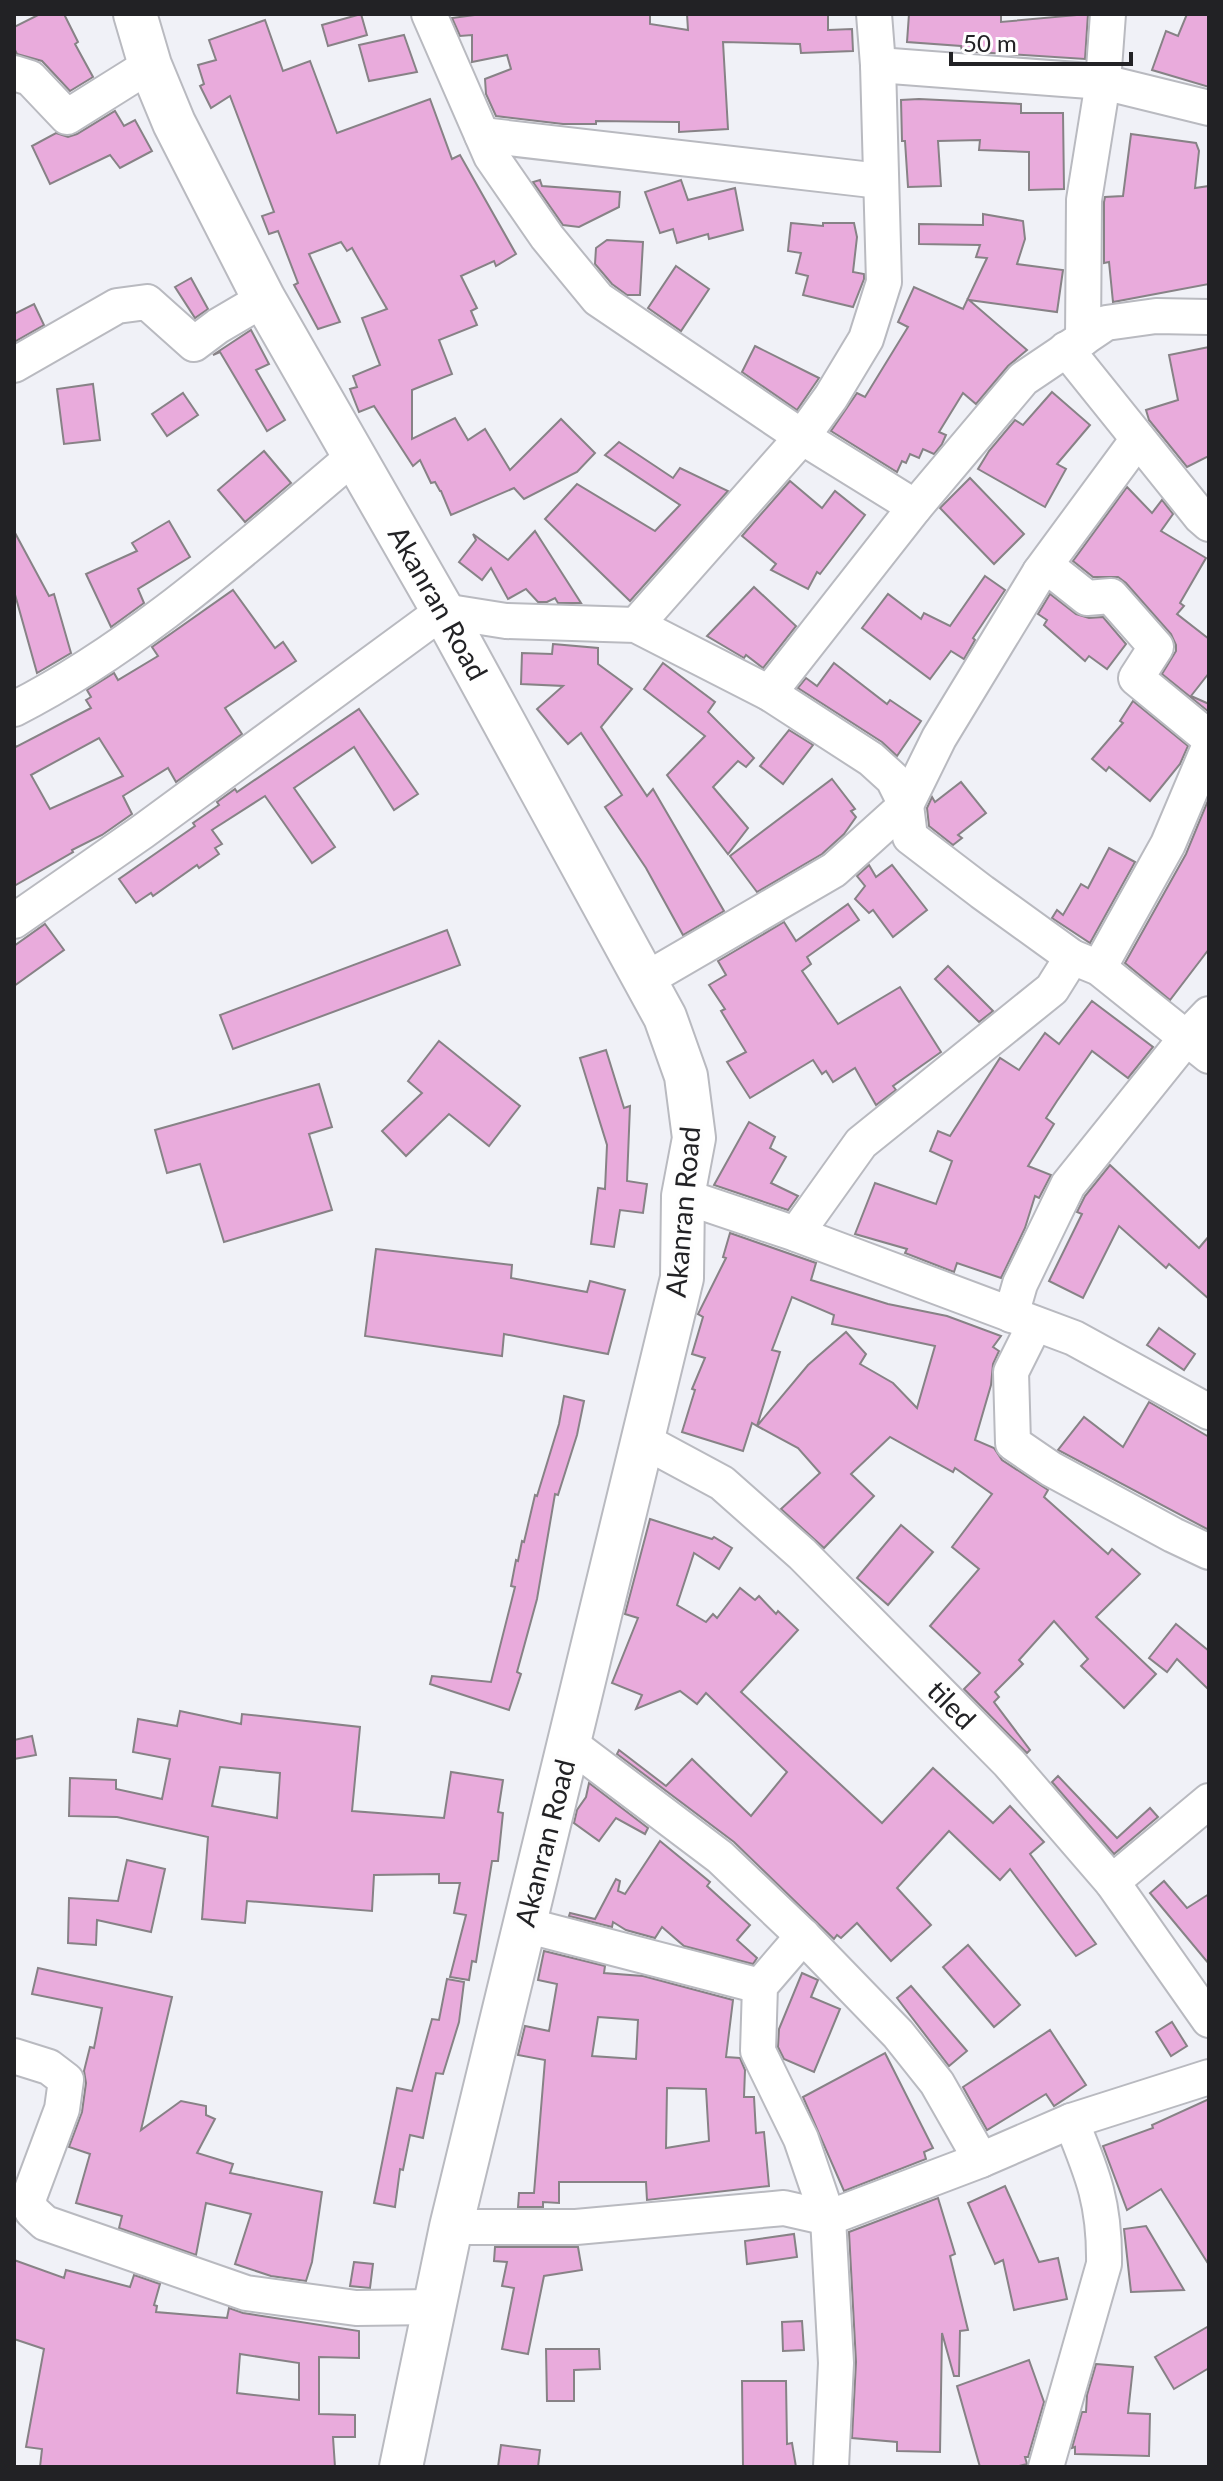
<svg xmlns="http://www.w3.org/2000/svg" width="1223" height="2481" font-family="Lato,sans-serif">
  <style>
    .building { fill: #e9abdc; stroke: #878286; stroke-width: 2; fill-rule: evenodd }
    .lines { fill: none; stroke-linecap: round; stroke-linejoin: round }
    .minor-casing { stroke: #b9bac0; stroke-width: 38 }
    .major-casing { stroke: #b9bac0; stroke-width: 46 }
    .minor { stroke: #fff; stroke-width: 34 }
    .major { stroke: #fff; stroke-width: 42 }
    .labels { text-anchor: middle; stroke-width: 8; stroke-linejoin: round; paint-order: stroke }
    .street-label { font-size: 28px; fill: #222225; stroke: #fefefe }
  </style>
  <rect width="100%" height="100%" fill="#f0f1f7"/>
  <g class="building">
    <polygon points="40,14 64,14 78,42 75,44 93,77 70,91 42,61 17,54 14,48 14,27"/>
    <polygon points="361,14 367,35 328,46 322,25"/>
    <polygon points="482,14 650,14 650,24 688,30 687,14 828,14 828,30 852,29 853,51 801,53 800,44 723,42 728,129 679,132 679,122 596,121 596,124 563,124 496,116 486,94 485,79 511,69 507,55 472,62 472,35 460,36 452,18"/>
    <polygon points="909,14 1001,14 1001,22 1088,14 1085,59 962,51 961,46 907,42"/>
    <polygon points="1187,14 1209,14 1209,87 1152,70 1166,31 1178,36"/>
    <polygon points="265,20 283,71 310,61 337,133 430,99 452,159 460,155 516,254 496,266 494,261 461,276 477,308 471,311 477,325 439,340 452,374 412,390 412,439 455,418 468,440 485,429 510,470 561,419 595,453 577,472 524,499 514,488 451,515 441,491 440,491 435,482 431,483 420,460 413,466 374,406 359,412 350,389 357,387 353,376 380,365 362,318 387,309 352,248 347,251 341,242 309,254 340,322 318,329 294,285 298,283 278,231 269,234 262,216 274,212 230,96 211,108 200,86 204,84 198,65 216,60 209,40"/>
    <polygon points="404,35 417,72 369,81 359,45"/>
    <polygon points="919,99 1021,104 1021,113 1063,113 1064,189 1029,190 1029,152 979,150 980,140 938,141 941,186 908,187 905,141 902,141 901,100"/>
    <polygon points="115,111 124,126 135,120 152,151 120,168 110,155 50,184 32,146 56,133 68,137 77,134"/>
    <polygon points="1131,134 1196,143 1199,151 1195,188 1209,186 1209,284 1113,302 1109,262 1104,263 1104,202 1105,197 1123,196"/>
    <polygon points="540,180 542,186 620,192 619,207 579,227 563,225 533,182"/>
    <polygon points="681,180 688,200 735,188 743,230 709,239 708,234 677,243 673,229 660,233 645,192"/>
    <polygon points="983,214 1023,221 1025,239 1017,264 1063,270 1057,312 969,300 1027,350 1008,366 976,404 963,393 939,432 946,435 942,444 934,454 923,449 919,458 910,454 906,463 902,461 897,472 831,431 857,393 865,397 908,327 898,322 914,287 963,309 987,258 976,257 980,245 919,244 919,224 983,225"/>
    <polygon points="791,223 823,226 823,223 854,223 857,237 853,272 864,274 864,279 853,307 803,295 808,276 796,273 801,253 788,251"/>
    <polygon points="607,240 643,242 640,295 627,295 612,284 595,264 596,248"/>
    <polygon points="676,266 709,289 681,331 648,308"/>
    <polygon points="191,278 208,309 195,318 175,287"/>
    <polygon points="34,304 44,325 14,342 14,314"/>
    <polygon points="251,330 269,364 256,370 285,420 267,431 220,352 213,355"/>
    <polygon points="755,346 819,378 797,410 742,372"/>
    <polygon points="1209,347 1209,456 1187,467 1149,420 1146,410 1178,400 1169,355"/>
    <polygon points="93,384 100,440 64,444 57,389"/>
    <polygon points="1052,392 1090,425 1057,464 1066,469 1045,507 978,469 989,451 1015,420 1023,425"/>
    <polygon points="183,393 198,415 167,436 152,414"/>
    <polygon points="619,442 673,478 680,468 728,491 630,601 545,519 577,484 655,531 680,505 605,455"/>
    <polygon points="264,451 291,483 245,522 218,490"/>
    <polygon points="970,478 1024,534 994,564 940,508"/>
    <polygon points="790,481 822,508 835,491 865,515 820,574 817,572 808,589 771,570 776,564 742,536"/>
    <polygon points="1127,487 1152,513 1162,500 1173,514 1161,531 1206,558 1180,603 1184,606 1177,614 1209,639 1209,673 1191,696 1209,704 1209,712 1162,674 1176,651 1176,645 1171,634 1126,583 1118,577 1093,577 1073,561"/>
    <polygon points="169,521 190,557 138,589 144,603 111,627 86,574 137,551 132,543"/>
    <polygon points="14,531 49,596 54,594 71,653 37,673 14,591"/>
    <polygon points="535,531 581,603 558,603 555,598 547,602 538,602 526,589 508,599 491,568 482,580 459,562 476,540 473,534 508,560"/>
    <polygon points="985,576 1005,590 973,638 975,640 964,659 951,651 930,679 862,628 888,594 921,619 924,613 950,626"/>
    <polygon points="754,587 796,626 763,668 746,655 744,658 707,636"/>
    <path d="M233,590L275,648L283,642L296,661L225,708L242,734L176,782L168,768L123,796L132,814L102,835L72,850L73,852L14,886V743L16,747L91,708L86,700L91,697L87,690L114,673L118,680L158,656L152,647ZM99,738L123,776L50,809L31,775Z"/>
    <polygon points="1050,594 1076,614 1089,618 1103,617 1126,644 1107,669 1089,656 1085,661 1044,625 1047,620 1038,614"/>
    <polygon points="553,644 598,648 598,664 632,689 601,727 647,796 653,789 724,911 683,935 646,868 605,807 622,795 581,733 568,744 537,709 563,686 521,684 522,653 552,654"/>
    <polygon points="663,663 715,702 708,712 754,758 746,767 738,761 713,787 748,828 728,854 667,775 705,736 644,689"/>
    <polygon points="834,663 887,704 890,700 921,721 897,756 882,742 798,688 806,678 817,686"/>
    <polygon points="1133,701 1188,746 1180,764 1150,801 1109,767 1106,771 1092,759 1123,723 1120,721"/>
    <polygon points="359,709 418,794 394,810 354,747 294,788 335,847 312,863 265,796 212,830 222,844 215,848 219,854 199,868 197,865 153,896 151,893 136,903 119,879 195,826 193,823 219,805 217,802 235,789 237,792"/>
    <polygon points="789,730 813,745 783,784 760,766"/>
    <polygon points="832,779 855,809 851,811 856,817 844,834 822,854 757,892 730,856"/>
    <polygon points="961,782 986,813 958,835 962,838 953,845 929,826 927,808 932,797 935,802"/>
    <polygon points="1209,798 1209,949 1170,1000 1125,963 1186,854"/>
    <polygon points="1109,848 1135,862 1090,943 1052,918 1057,910 1063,915 1081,884 1088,888"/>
    <polygon points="869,865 876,877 892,865 927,910 893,937 873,910 869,913 855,899 865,886 857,876"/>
    <polygon points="848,904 859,920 807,957 811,964 802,971 838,1024 900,987 941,1052 893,1086 896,1090 876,1105 855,1068 833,1082 826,1071 822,1074 813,1060 750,1098 727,1062 746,1052 721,1011 725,1009 709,985 726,975 718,961 784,922 796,941"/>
    <polygon points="45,924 64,950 14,986 14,946"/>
    <polygon points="447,930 460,965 233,1049 220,1015"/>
    <polygon points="948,966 993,1011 979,1022 935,979"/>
    <polygon points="1092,1001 1153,1047 1128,1078 1092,1051 1057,1101 1046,1118 1054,1124 1028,1166 1051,1175 1039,1198 1035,1196 1025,1228 1001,1278 957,1263 954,1272 905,1253 907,1249 855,1234 875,1183 936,1204 952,1161 930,1151 938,1131 950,1136 1000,1058 1019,1070 1045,1033 1059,1044"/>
    <polygon points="439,1041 520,1106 489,1146 449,1114 406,1156 382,1131 422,1093 408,1081"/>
    <polygon points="606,1050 624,1108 630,1106 627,1181 647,1184 643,1213 620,1210 614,1247 591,1244 598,1188 605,1189 607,1145 580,1058"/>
    <polygon points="319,1084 332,1127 309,1134 332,1210 224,1242 200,1164 167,1173 155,1130"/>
    <polygon points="749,1122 775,1137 770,1148 786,1157 771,1183 798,1196 788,1210 714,1185"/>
    <polygon points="1110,1165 1199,1248 1209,1236 1209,1299 1169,1264 1166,1268 1119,1226 1083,1298 1049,1281 1082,1214 1077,1212 1085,1196"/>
    <polygon points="730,1233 816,1263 811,1280 888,1304 947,1316 1001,1336 993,1347 999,1351 993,1364 991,1385 975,1440 994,1448 1002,1460 1048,1490 1044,1497 1108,1554 1112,1549 1140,1574 1096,1617 1156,1674 1124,1708 1081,1666 1088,1659 1054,1621 1019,1660 1023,1664 995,1692 999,1697 994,1702 1030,1750 1027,1753 964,1689 980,1673 930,1626 979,1569 952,1547 992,1494 955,1468 953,1472 890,1437 851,1474 874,1496 824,1548 781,1509 820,1473 798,1448 757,1426 808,1365 846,1332 866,1354 860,1364 893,1383 917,1408 935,1346 832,1324 834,1315 792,1297 772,1350 780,1352 757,1426 752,1423 743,1451 682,1432 695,1390 692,1389 705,1358 692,1354 703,1317 698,1314 726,1258 723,1257"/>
    <polygon points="376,1249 512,1265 511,1278 587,1292 590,1281 625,1290 608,1354 504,1334 502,1356 365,1336"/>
    <polygon points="1159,1328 1195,1354 1184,1370 1147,1345"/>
    <polygon points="564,1396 584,1401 577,1435 558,1495 555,1494 537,1599 517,1672 521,1674 509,1710 430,1684 432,1676 491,1682 515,1587 511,1586 516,1560 518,1561 522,1541 524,1542 535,1495 537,1496 559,1424"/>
    <polygon points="1149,1402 1209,1437 1209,1530 1058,1450 1084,1417 1123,1447"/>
    <polygon points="650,1519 712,1539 714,1537 732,1548 719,1569 694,1553 677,1605 706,1622 713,1614 717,1618 740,1588 755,1600 759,1596 776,1614 778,1611 798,1630 741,1692 882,1823 933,1768 993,1823 1010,1806 1044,1842 1030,1854 1096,1944 1076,1956 1010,1869 1000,1880 949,1831 897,1888 931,1925 891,1961 857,1923 841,1938 837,1935 834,1939 734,1842 617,1754 619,1750 666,1786 692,1759 751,1816 787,1772 706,1693 697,1704 680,1691 636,1709 642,1695 612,1683 638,1618 625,1614"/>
    <polygon points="901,1525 933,1552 888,1605 857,1578"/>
    <polygon points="1176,1624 1209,1651 1209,1690 1177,1659 1167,1672 1149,1658"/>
    <path d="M180,1711L241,1724L242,1714L360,1727L352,1811L444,1818L451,1772L503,1780L498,1812L503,1813L498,1861H492L476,1962L472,1961L469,1980L450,1977L466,1915L454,1913L460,1883H439V1874L374,1875L372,1911L247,1901L245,1923L202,1919L208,1837L117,1817L69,1816L70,1778L116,1780V1789L162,1799L170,1759L133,1752L138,1719L177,1726ZM220,1767L280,1773L277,1818L212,1806Z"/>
    <polygon points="32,1736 36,1755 14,1759 14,1740"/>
    <polygon points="1058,1776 1117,1838 1150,1808 1158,1817 1114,1854 1052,1782"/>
    <polygon points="589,1783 648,1828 645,1834 616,1818 599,1841 574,1823 577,1810 586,1797"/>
    <polygon points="660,1841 710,1882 707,1886 750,1925 737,1940 757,1958 753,1964 684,1946 662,1927 655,1938 626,1930 613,1922 612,1927 569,1916 570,1913 595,1919 616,1879 620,1881 618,1891 625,1894"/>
    <polygon points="127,1860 165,1869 151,1932 97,1920 96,1945 68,1943 69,1898 118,1901"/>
    <polygon points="1164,1881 1187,1908 1209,1894 1209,1964 1150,1893"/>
    <polygon points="968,1945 1020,2005 994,2027 943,1967"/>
    <path d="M544,1951L605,1966L604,1973L643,1976L733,2000L726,2057L740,2058L745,2070L744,2097H754L756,2133L764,2132L769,2186L647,2200L646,2182H559V2203L543,2202V2207H518L519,2193H534L545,2060L518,2055L525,2026L549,2031L557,1984L538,1980ZM598,2017L638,2020L636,2059L592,2056ZM667,2088L706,2089L709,2141L666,2148Z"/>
    <polygon points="38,1968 172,1997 141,2130 181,2101 206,2106 206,2115 215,2119 197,2153 233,2164 230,2173 322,2192 312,2262 306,2281 271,2276 235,2264 251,2214 206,2203 196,2255 119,2228 122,2216 76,2203 90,2154 69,2147 82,2112 86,2083 84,2071 90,2047 94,2048 102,2008 32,1994"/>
    <polygon points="802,1973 818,1980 811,1997 840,2009 814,2072 784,2059 778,2047 779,2029"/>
    <polygon points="447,1979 464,1982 459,2022 443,2074 436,2073 423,2138 410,2135 403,2170 400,2169 395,2207 374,2203 397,2088 412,2091 432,2019 439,2020"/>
    <polygon points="911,1986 967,2051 949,2066 897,1998"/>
    <polygon points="1172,2022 1187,2046 1171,2056 1156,2032"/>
    <polygon points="1050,2030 1086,2085 1054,2106 1046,2094 987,2130 963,2087"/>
    <polygon points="885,2053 933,2148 924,2152 926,2159 844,2191 803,2097"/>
    <polygon points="1209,2099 1209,2265 1161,2189 1127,2210 1103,2146 1153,2128 1152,2125"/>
    <polygon points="1005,2186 1039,2262 1058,2258 1067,2299 1014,2310 1003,2260 995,2264 968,2203"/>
    <polygon points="938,2198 955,2254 950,2256 968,2330 960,2331 959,2376 954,2376 942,2333 940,2452 897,2451 897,2442 852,2438 856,2362 849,2232"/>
    <polygon points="1146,2226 1184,2290 1131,2292 1124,2229"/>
    <polygon points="794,2234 797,2257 747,2264 745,2241"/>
    <polygon points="495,2247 578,2247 582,2270 544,2276 528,2354 502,2349 514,2288 502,2286 507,2262 494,2261"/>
    <path d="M14,2260L64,2278L66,2270L130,2287L134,2275L160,2284L154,2305L157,2306L156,2312L227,2318L229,2308L243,2313L359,2331V2358L319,2357V2414L355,2415V2437H333L335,2467H40L42,2449L26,2447L44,2349L14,2339ZM240,2354L299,2363V2400L237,2393Z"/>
    <polygon points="354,2262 373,2264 370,2288 350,2286"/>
    <polygon points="802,2321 804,2350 783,2351 782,2322"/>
    <polygon points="1209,2326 1209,2368 1174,2389 1155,2357"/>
    <polygon points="546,2349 599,2349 600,2369 574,2370 574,2401 547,2401"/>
    <polygon points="1029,2360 1044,2402 1028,2457 1025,2457 1027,2464 1015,2467 980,2467 957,2386"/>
    <polygon points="1096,2364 1133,2367 1128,2413 1150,2414 1149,2456 1075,2454 1075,2447 1072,2448 1082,2412 1086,2412 1087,2395"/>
    <polygon points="742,2381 786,2381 787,2444 792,2443 796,2467 743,2467"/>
    <polygon points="501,2445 540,2450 538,2467 498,2467"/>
  </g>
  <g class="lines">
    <g class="minor-casing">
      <g id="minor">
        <polyline points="429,14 491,156 547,237 598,299 802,437 915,507"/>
        <polyline points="878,65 1103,82 1209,108"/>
        <polyline points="14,73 30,78 67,117 150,65"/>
        <polyline points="482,135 880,181"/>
        <polyline points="1083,339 1084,200 1103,82 1108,14"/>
        <polyline points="1066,349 1201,517 1209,524"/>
        <polyline points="14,365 117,306 147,302 194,344 218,326 264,299"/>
        <polyline points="1040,572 1053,571 1087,598 1111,596 1156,647 1136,678 1209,738"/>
        <polyline points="636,625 802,437 831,397 866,339 884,282 878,65 874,14"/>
        <polyline points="769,693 915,507 1023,379 1106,323 1156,316 1209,317"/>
        <path d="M14,709C140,645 246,547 353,457"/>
        <polyline points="14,921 142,832 443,611 506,621 636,625 769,693 871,759 893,779 906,805 910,837 982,892 1072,957 1099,968 1209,1056"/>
        <polyline points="1099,968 1168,844 1209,747"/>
        <polyline points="645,980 834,870 906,805 939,738 1040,572 1138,439"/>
        <polyline points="683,1196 796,1234 1074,1338 1209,1412"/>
        <polyline points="796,1234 861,1143 1052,989 1072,957"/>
        <polyline points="1011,1315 1020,1284 1068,1185 1187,1037 1209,1014"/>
        <polyline points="1035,1324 1011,1372 1013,1443 1051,1469 1173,1535 1209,1552"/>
        <path id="s1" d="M644,1441L722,1483L802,1554L1009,1763L1112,1882L1209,2020"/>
        <polyline points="569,1743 720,1857 803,1936 898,2034 937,2083 981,2160"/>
        <polyline points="1112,1882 1209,1801"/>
        <polyline points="525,1925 760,1986"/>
        <polyline points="803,1936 760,1986 758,2051 801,2139 828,2218 836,2363 831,2467"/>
        <polyline points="14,2056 49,2067 66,2080 62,2109 28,2200 32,2211 45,2223 246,2293 356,2308 434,2307"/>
        <polyline points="451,2227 576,2227 784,2208 828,2218 981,2160 1071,2121 1209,2077"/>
        <path d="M1046,2467L1104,2264C1105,2204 1093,2175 1071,2121"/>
      </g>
    </g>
    <g class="major-casing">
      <g id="major">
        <path id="s2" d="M135,14L150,65L174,123L264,299L443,611L665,1017L686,1076L694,1138L683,1196L682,1278L451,2227L401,2467"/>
      </g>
    </g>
    <use href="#minor" class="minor"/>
    <use href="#major" class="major"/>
  </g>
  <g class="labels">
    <g class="street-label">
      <text dy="10" stroke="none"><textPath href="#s2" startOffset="664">Akanran Road</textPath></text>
      <text transform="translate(683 1212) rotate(-85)" y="10">Akanran Road</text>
      <text dy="10" stroke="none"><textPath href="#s1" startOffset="408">tiled</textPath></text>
      <text transform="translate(545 1843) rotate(-76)" y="10">Akanran Road</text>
    </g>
  </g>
  <rect width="1223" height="2481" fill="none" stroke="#222225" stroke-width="32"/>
  <path d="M951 52v12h180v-12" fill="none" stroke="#222225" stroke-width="4"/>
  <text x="963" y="52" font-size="24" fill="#222225" stroke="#fefefe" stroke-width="6" paint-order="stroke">50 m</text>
</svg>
